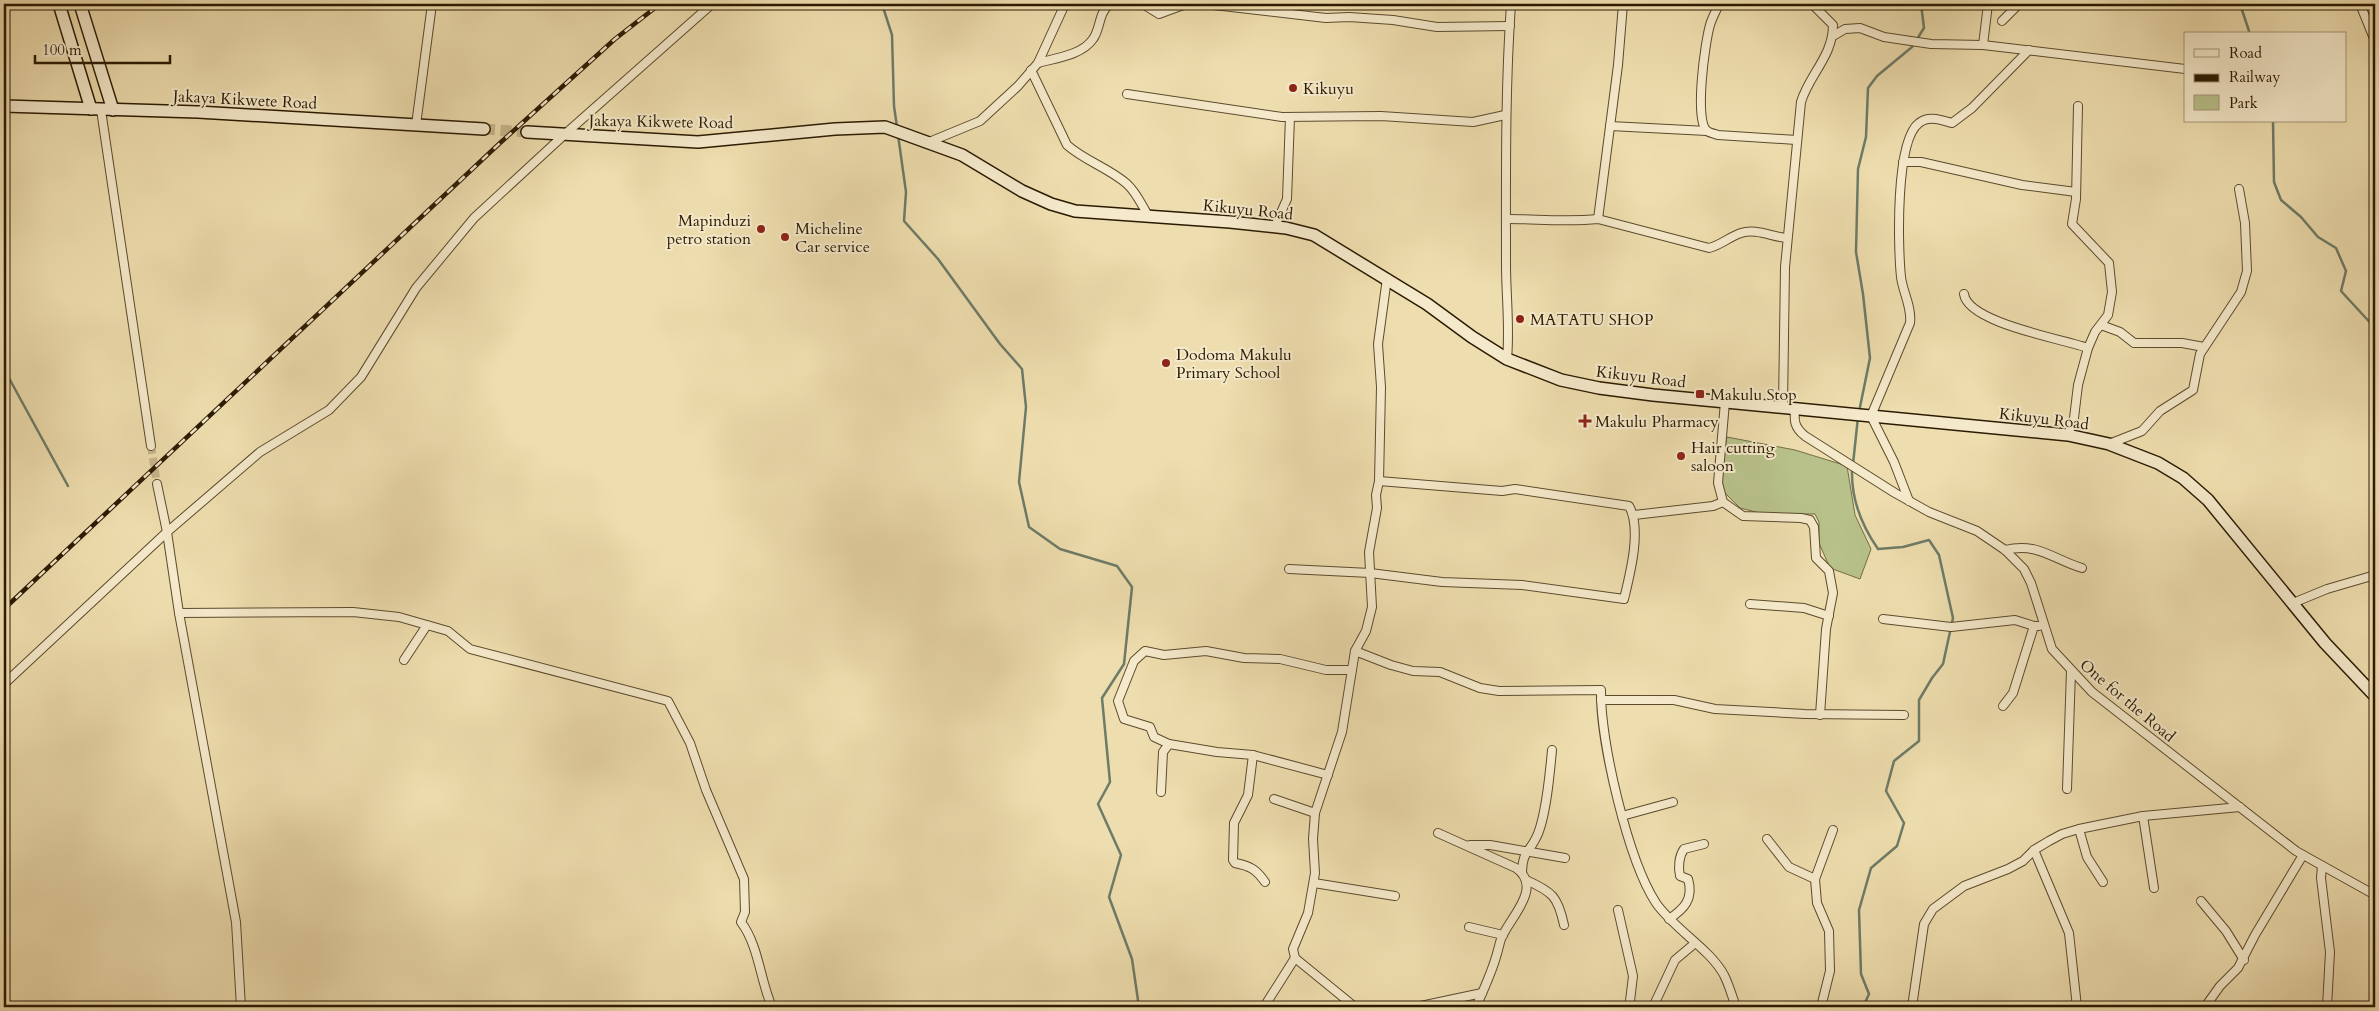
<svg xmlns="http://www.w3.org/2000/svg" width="2379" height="1011" font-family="Cardo,serif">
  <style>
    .green { fill: #b8c18a; stroke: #726e46 }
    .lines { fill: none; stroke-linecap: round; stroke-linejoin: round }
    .stream { stroke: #6d7b67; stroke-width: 2.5 }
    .street-tunnel { stroke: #c7b68c; stroke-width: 8; stroke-dasharray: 8 4; stroke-linecap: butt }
    .secondary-tunnel { stroke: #c7b68c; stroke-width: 11; stroke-dasharray: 11 5.5; stroke-linecap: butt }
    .street-casing { stroke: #5c4b2d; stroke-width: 10 }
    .secondary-casing { stroke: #2b1a02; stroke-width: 14 }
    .street { stroke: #f4e9ca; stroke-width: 8 }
    .secondary { stroke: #f4e9ca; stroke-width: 11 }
    .rail-casing { stroke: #2b1a02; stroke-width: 4.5 }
    .rail { stroke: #f4e9ca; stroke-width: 2.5; stroke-dasharray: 8; stroke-linecap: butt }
    .poi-dot { fill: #8f2418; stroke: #f4e9ca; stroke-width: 2 }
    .labels { text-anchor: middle; stroke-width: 4; stroke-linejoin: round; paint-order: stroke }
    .poi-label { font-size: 16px; fill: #2b1a02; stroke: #f4e9ca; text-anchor: start }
    .street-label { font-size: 16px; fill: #2b1a02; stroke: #f4e9ca }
  </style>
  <rect width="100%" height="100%" fill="#eeddae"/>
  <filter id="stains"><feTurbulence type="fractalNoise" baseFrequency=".004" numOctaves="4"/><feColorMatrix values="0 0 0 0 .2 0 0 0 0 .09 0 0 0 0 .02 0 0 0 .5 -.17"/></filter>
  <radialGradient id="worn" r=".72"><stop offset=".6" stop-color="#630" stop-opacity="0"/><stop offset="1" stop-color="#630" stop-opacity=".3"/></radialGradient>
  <polygon class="green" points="1727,437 1795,450 1847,466 1855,515 1871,549 1860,579 1830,568 1819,543 1819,522 1815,514 1764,514 1740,508 1722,490 1722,459"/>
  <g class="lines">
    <g class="stream">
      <polyline points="882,4 892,35 894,106 897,127"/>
      <polyline points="2240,4 2250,34"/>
      <polyline points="2273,121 2274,182 2281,200 2301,217 2318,237 2336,248 2346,271 2341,291 2375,328"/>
      <polyline points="898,135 906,192 904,221 938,259 1000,344 1022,369 1026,407 1019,482 1029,527 1060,549 1117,566 1132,587 1124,664 1102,698 1110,782 1098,804 1121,855 1109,897 1132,959 1139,1007"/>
      <polyline points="4,369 68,486"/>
      <polyline points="1859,412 1870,358 1863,294 1856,252 1858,169 1866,137 1868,88 1877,76 1912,47 1924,28 1921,4"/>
      <polyline points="1853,464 1858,417"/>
      <path d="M1852,469C1851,498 1862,526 1878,549L1903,547L1929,540L1939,555L1953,618L1943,664L1932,678L1919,700V741L1894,761L1886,791L1904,823L1897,846L1871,868L1859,910L1861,974L1869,994L1863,1007"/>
    </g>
    <polyline class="street-tunnel" points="151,446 157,484"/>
    <polyline class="secondary-tunnel" points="484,129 527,132"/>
    <g class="street-casing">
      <g id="street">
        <polyline points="1143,4 1159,14 1186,4"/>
        <polyline points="1205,4 1326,18 1349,17 1393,20 1437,27 1510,26"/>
        <path d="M1719,4C1716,11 1712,18 1710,25C1705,42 1694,121 1707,131C1710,133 1715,134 1718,135L1796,140"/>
        <polyline points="2360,4 2375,41"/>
        <polyline points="2002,21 2019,4"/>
        <polyline points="1833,36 1845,29 1860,28 1884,37 1931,44 1983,45 2185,69"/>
        <polyline points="1983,45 1988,4"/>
        <path d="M1038,63C1056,58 1082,55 1093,39C1101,28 1098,13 1110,4"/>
        <path d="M1031,70L1067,145C1085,161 1109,168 1127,184C1137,193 1142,206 1149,217"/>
        <polyline points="1127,94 1282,117 1381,116 1473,122 1505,115"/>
        <polyline points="101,110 151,446"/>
        <polyline points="416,125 432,4"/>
        <polyline points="1610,126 1707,131"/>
        <polyline points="929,142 980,121 1018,86 1038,63 1065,4"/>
        <polyline points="1903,162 1921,162 2022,185 2076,192"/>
        <path d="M1507,219C1537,219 1568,222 1598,219L1709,248C1721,245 1729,237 1741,233C1756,228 1772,237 1787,238"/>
        <polyline points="1598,219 1618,65 1623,4"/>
        <polyline points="1275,226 1287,199 1290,117"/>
        <path d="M1964,294C1968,323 2063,339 2088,348"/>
        <polyline points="2101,325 2120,332 2134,343 2182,343 2204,347"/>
        <path d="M1507,359C1510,327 1506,296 1506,264C1506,177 1505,90 1511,4"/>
        <polyline points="1725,402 1718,483 1723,502 1743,516 1801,518 1810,520 1814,527 1816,558 1829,571 1833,593 1826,629 1820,715"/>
        <path d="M1783,406L1785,267L1801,102C1809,75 1833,56 1833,25L1812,4"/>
        <path d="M1795,408C1794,421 1794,427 1805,436L1895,493L1929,512L1977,531L2005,550L2024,569L2031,583L2052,649L2092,692L2296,851L2375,895"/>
        <polyline points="2068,435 2074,418 2078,385 2088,348 2095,332 2108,315 2112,292 2109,263 2072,224 2076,199 2078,106"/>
        <polyline points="2109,444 2142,431 2160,411 2193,390 2200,354 2241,292 2247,271 2245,223 2239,189"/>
        <polyline points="157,484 167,532 179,613 236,922 241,1007"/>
        <path d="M1909,501L1894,462L1871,416L1910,323C1912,307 1903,293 1901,277C1898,248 1895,141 1919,123C1929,115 1941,120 1952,123L1972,108L2029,50"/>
        <polyline points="1634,515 1713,506 1723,502"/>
        <path d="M2005,550C2038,542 2052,559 2082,568"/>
        <path d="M1289,569L1370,573L1442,582L1522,585L1624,599C1630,574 1642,529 1629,506L1515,489L1502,491L1379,481"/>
        <polyline points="2293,603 2327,589 2375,575"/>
        <polyline points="1750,604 1804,608 1829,616"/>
        <polyline points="179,613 353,612 399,617 427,625 404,660"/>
        <polyline points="1883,619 1951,627 2015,620 2034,626"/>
        <path d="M427,625L448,631L470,649L668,701L690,743L706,790L744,879L745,912L741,922C759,946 760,980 772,1007"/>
        <path d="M1355,651L1391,665L1413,671L1440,672L1480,688L1499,691L1601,690C1600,741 1628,860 1656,903C1674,929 1710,949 1724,975C1729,985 1732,996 1736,1007"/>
        <polyline points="4,684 167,532 260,452 329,410 361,377 416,288 474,218 564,135 712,4"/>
        <polyline points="1601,700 1674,700 1715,709 1805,714 1904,715"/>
        <polyline points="2003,706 2013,693 2034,626 2039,626"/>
        <polyline points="1169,744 1154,737 1150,727 1124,719 1118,701 1134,661 1145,651 1164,655 1206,651 1244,658 1280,659 1326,670 1352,670"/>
        <path d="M1253,755L1248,795L1234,823L1233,860L1235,863C1250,866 1256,869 1265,882"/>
        <polyline points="2067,789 2071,671"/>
        <polyline points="1161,792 1163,752 1169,744 1217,752 1253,755 1328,775"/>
        <polyline points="1274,799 1315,813"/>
        <polyline points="1622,816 1673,802"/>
        <polyline points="2143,816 2154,888"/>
        <polyline points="2079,829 2087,857 2103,882"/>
        <path d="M1438,833L1516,868C1544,888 1509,918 1501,939C1499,945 1498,951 1496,957C1491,974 1483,991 1476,1007"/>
        <polyline points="1767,839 1789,867 1815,879"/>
        <polyline points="1470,845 1490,845 1565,858"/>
        <polyline points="2034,850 2069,933 2077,1007"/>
        <polyline points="2322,866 2321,878 2330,952 2327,1007"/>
        <path d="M1522,872C1523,851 1528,854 1536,838C1546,819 1550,772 1552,750"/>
        <path d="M1526,880C1553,892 1558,897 1564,925"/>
        <polyline points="1314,883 1395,896"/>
        <polyline points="2201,901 2226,931 2244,960"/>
        <polyline points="1618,910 1633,976 1630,1001 1631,1007"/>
        <path d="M1669,919C1684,909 1694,899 1688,879L1680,876C1678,867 1679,856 1684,849L1704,844"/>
        <polyline points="1469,927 1503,935"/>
        <polyline points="1264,1007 1295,958"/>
        <polyline points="1355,1007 1295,958 1293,949 1308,913 1315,873 1313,839 1315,813 1342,732 1355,651 1366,631 1372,607 1369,552 1377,508 1376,495 1379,481 1381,387 1378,344 1387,278"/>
        <polyline points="1416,1007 1482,993"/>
        <polyline points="1653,1007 1675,960 1694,944"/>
        <polyline points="1821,1007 1830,971 1829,931 1817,903 1815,879 1833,830"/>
        <polyline points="1912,1007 1924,924 1933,909 1964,886 2008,869 2023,861 2034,850 2049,841 2062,834 2079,829 2143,816 2240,807"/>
        <polyline points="2205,1007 2220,986 2238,968 2255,935 2303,855"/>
      </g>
    </g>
    <g class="secondary-casing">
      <g id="secondary">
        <polyline points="59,4 91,109"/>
        <polyline points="80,4 113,110"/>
        <polyline points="4,106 198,112 484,129"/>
        <polyline points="527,132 698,142 835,129 885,127 962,155 1022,191 1051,204 1075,211 1230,222 1286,228 1314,235 1427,304 1472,337 1507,359 1561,380 1599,388 1653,395 2068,435 2109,444 2158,463 2183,478 2208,500 2325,643 2375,696"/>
      </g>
    </g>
    <use href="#street" class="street"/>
    <use href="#secondary" class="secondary"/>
    <g class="rail-casing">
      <polyline id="rail" points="4,609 500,143 615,39 660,4"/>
    </g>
    <use href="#rail" class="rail"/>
  </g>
  <g class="poi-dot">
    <circle cx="1293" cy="88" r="5"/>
    <circle cx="761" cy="229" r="5"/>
    <circle cx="785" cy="237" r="5"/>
    <circle cx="1520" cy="319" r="5"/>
    <circle cx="1166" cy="363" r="5"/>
    <rect x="1695" y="389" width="10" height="10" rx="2.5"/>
    <path d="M1582.5 413.5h5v5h5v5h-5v5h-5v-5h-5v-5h5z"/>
    <circle cx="1681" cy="456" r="5"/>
  </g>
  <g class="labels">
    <g class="poi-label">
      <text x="1303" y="94">Kikuyu</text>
      <text x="751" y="226" text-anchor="end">Mapinduzi<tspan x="751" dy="18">petro station</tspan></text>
      <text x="795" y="234">Micheline<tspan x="795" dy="18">Car service</tspan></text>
      <text x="1530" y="325">MATATU SHOP</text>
      <text x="1176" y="360">Dodoma Makulu<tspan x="1176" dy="18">Primary School</tspan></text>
      <text x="1710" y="400">Makulu Stop</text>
      <text x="1595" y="427">Makulu Pharmacy</text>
      <text x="1691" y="453">Hair cutting<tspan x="1691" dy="18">saloon</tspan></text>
    </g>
    <g class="street-label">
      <text transform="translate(245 99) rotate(3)" y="6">Jakaya Kikwete Road</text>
      <text transform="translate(661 121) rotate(1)" y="6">Jakaya Kikwete Road</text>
      <text transform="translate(1248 209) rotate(6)" y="6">Kikuyu Road</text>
      <text transform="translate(1641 376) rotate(7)" y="6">Kikuyu Road</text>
      <text transform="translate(2044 418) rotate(7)" y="6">Kikuyu Road</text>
      <text transform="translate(2128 700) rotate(40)" y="6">One for the Road</text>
    </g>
  </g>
  <rect width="2379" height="1011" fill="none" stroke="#eeddae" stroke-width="20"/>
  <rect x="5" y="5" width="2369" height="1001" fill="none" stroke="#2b1a02" stroke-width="2.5"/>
  <rect x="10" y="10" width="2359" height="991" fill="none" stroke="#2b1a02"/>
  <rect x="2184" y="32" width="162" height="90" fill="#f4e9ca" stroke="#a4967a"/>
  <rect x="2194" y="49" width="25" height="8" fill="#f4e9ca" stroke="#a4967a"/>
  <text x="2229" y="58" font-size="15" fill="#2b1a02">Road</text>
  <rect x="2194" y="74" width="25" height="8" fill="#2b1a02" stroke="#a4967a"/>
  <text x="2229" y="82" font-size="15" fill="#2b1a02">Railway</text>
  <rect x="2194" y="95" width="25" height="15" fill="#b8c18a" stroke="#a4967a"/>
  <text x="2229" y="108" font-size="15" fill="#2b1a02">Park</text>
  <path d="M35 55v8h135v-8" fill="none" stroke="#2b1a02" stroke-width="2.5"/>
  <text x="42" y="55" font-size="15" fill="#2b1a02" stroke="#f4e9ca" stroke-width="4" paint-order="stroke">100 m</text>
  <rect width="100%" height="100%" filter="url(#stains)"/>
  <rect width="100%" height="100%" fill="url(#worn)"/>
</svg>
